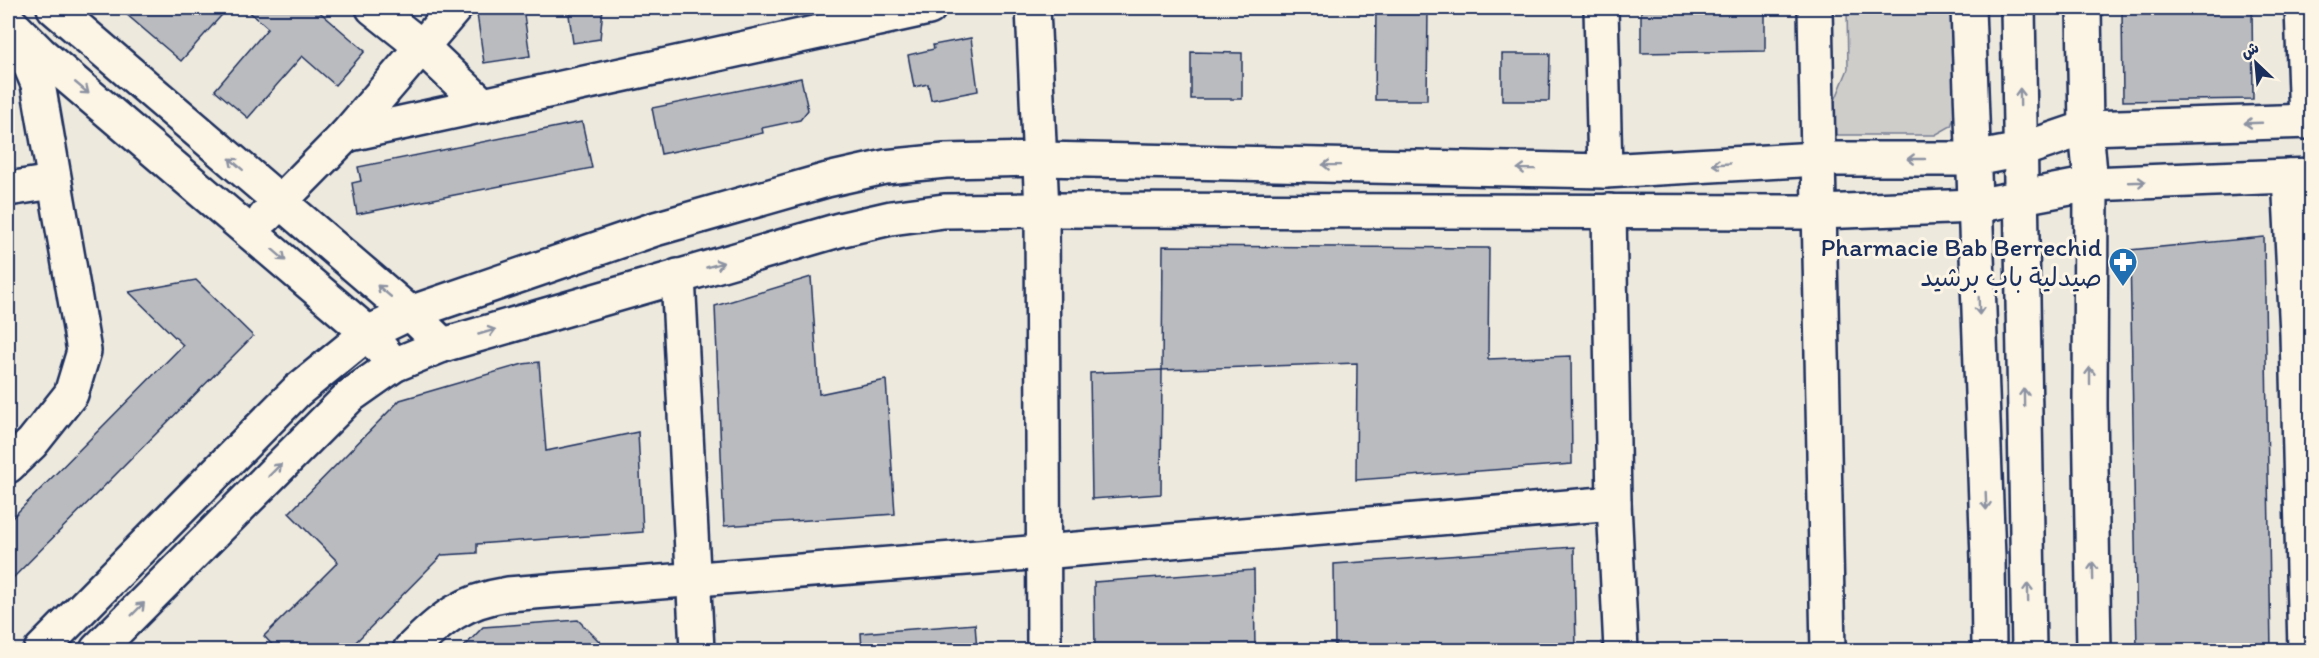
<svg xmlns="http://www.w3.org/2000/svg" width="2319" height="658" font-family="Itim,'Playpen Sans Arabic',sans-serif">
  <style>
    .green { fill: #cfcdca; stroke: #757e94; stroke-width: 1.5 }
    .building { fill: #babbbe; stroke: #1b2f5e; stroke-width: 1.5 }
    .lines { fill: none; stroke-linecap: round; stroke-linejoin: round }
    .minor-casing { stroke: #1b2f5e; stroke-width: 38 }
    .secondary-casing { stroke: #1b2f5e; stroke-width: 38 }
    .trunk-casing { stroke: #1b2f5e; stroke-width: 38 }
    .minor { stroke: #fcf5e5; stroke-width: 33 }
    .secondary { stroke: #fcf5e5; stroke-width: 33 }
    .trunk { stroke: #fcf5e5; stroke-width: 33 }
    .oneway { stroke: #8c92a2 }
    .labels { text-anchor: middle; stroke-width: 6; stroke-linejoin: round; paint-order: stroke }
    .poi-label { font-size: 26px; fill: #1b2f5e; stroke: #fcf5e5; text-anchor: end }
  </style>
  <rect width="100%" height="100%" fill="#eee9dd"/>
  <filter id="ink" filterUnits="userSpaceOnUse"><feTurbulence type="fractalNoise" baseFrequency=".0167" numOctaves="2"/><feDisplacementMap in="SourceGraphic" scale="12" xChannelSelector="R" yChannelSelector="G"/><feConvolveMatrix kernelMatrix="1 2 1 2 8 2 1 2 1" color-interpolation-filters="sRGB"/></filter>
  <g filter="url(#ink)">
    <polygon class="green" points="1847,8 1953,8 1954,117 1951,126 1935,135 1835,135 1834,103 1848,69"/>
    <g class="building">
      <polygon points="119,8 228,8 181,61"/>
      <polygon points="245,8 315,8 365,51 335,85 302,56 248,118 215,90 268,28"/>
      <polygon points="523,8 530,56 484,63 477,14"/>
      <polygon points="568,8 603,8 600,39 573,43"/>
      <polygon points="1376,8 1428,8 1427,100 1375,100"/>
      <polygon points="1765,8 1765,51 1641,53 1641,10"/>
      <polygon points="2122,8 2252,8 2253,99 2123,101"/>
      <polygon points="971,38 978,91 931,100 928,84 914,87 908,55 934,49 933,45"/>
      <polygon points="1191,52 1242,53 1242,99 1191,99"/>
      <polygon points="1502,54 1550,54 1549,101 1502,101"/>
      <polygon points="801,78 808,110 800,120 762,128 763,133 661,154 652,108"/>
      <polygon points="582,122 592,168 357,214 352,183 361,181 358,167"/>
      <polygon points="2264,237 2271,651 2137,651 2130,250"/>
      <polygon points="1163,246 1489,248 1488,359 1571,356 1572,464 1356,480 1357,363 1162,370"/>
      <polygon points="811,277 819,394 886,380 895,514 724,526 715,306"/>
      <polygon points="196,280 253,336 8,583 8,522 183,345 129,292"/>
      <polygon points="539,362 546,451 638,432 643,532 477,544 477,553 442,555 347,651 278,651 264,636 338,562 289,513 400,400 523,364"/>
      <polygon points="1162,370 1161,494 1092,499 1090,373"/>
      <polygon points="1574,547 1576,651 1335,651 1334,564"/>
      <polygon points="1254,570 1255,651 1095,651 1094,582"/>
      <polygon points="578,620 609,651 460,651 483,627"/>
      <polygon points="975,624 977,651 862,651 861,633"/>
    </g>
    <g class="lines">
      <g class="minor-casing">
        <g id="minor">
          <polyline points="54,8 410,313 443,345"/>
          <polyline points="373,8 422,47 484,106"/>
          <polyline points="1033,8 1042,210 1044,650"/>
          <polyline points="1601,8 1605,171"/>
          <polyline points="1815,8 1828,650"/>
          <polyline points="2084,8 2086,128 2091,184 2090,405 2094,650"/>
          <polyline points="2302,8 2306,122"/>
          <polyline points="8,21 40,53 368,333 394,365"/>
          <path d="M346,135C541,94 735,49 929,8"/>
          <polyline points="2289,176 2297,334 2305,650"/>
          <polyline points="8,189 53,182"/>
          <polyline points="1609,211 1614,503 1621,650"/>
          <polyline points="265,217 346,135 455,8"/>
          <polyline points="678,276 697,650"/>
          <polyline points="8,466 32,443 71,394 84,351 38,84 18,37"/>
          <path d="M410,650C442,618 463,601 508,594L1042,552L1614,503"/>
        </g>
      </g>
      <g class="secondary-casing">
        <g id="secondary">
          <polyline points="41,650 297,391 368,333 410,313 655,229 827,180 885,167 945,161 1041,159 1605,171 1817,159 1974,159 2021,150 2086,128 2312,121"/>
          <polyline points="97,650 350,396 394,365 443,345 839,230 891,218 944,211 1042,210 1819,212 1975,206 2091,184 2312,175"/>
        </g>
      </g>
      <g class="trunk-casing">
        <g id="trunk">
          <polyline points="1968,8 1988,558 1989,650"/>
          <path d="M2018,8C2023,222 2026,436 2029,650"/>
        </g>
      </g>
      <use href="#minor" class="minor"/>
      <use href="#secondary" class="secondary"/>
      <use href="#trunk" class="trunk"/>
    </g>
    <defs><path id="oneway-shaft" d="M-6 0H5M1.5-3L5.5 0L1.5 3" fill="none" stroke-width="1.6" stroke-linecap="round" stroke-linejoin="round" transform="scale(1.5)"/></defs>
    <g class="oneway">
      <use href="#oneway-shaft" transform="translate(82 88) rotate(40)"/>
      <use href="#oneway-shaft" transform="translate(2020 97) rotate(-91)"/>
      <use href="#oneway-shaft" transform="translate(2253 123) rotate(178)"/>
      <use href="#oneway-shaft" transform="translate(1916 159) rotate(-180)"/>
      <use href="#oneway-shaft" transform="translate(236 164) rotate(-139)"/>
      <use href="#oneway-shaft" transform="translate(1721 164) rotate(177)"/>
      <use href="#oneway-shaft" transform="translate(1331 165) rotate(-179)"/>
      <use href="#oneway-shaft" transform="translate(1526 169) rotate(-179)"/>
      <use href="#oneway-shaft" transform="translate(2137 182) rotate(-2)"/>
      <use href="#oneway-shaft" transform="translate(279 255) rotate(41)"/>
      <use href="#oneway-shaft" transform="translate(715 265) rotate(-16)"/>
      <use href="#oneway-shaft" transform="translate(384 291) rotate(-140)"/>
      <use href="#oneway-shaft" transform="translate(1979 306) rotate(88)"/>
      <use href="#oneway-shaft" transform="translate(487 332) rotate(-16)"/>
      <use href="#oneway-shaft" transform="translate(2090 376) rotate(-90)"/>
      <use href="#oneway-shaft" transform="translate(2024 397) rotate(-91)"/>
      <use href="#oneway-shaft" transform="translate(275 470) rotate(-45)"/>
      <use href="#oneway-shaft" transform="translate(1986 501) rotate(88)"/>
      <use href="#oneway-shaft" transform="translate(2093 571) rotate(-91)"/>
      <use href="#oneway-shaft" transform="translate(2028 592) rotate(-91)"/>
      <use href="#oneway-shaft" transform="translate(138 609) rotate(-45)"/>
    </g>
  </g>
  <defs>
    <g id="pharmacy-pin" transform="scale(1.5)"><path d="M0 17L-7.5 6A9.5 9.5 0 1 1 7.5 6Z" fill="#1f6fb2" stroke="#fcf5e5"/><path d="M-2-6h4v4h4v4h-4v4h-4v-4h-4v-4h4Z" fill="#fff"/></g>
  </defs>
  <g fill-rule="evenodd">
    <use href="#pharmacy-pin" x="2123" y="262"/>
  </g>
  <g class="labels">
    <g class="poi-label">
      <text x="2102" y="256">Pharmacie Bab Berrechid<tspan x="2102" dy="30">صيدلية باب برشيد</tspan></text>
    </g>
  </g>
  <rect width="2319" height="658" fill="none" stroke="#fcf5e5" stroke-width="30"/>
  <rect x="15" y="15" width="2289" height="628" fill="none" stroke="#1b2f5e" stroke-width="2" filter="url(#ink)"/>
  <g transform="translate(2256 63) rotate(334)" stroke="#fcf5e5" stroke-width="4.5" paint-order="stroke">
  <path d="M0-4.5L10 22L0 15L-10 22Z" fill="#1b2f5e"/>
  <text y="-9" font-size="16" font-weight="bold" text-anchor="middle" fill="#1b2f5e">ش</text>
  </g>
</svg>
